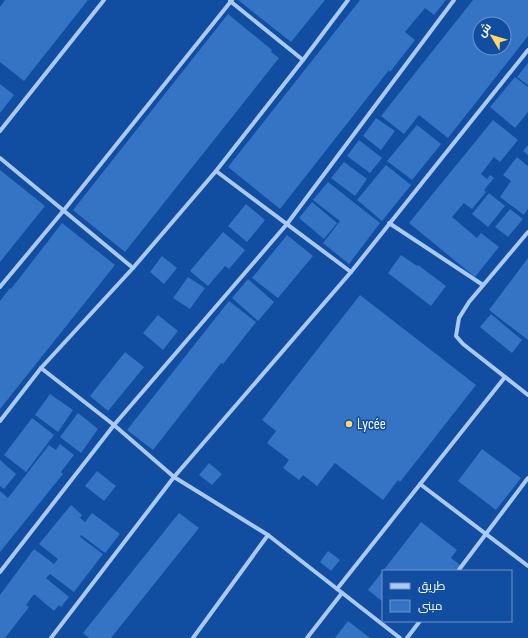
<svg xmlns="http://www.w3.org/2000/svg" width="528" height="638" font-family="'Sofia Sans Condensed',Cairo,sans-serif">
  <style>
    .building { fill: #3573c5; fill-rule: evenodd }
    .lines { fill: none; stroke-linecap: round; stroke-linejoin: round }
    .street { stroke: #aacaf5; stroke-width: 4 }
    .poi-dot { fill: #ffd86e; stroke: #114da0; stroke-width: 1.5 }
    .labels { text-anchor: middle; stroke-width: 3; stroke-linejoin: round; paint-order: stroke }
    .poi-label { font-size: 15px; fill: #fff; stroke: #114da0; text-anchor: start }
  </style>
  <rect width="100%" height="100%" fill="#114da0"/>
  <g class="building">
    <polygon points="5,0 88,0 24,81 0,62 0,7"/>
    <polygon points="238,0 325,0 291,42"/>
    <polygon points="360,0 446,0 434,15 425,8 405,32 415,40 390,72 389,70 280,209 228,167"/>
    <path d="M473,0H528V36L448,138L419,115L404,134L381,116ZM480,24H504V48H480Z"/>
    <polygon points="228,14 272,50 271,52 279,58 125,252 73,210"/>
    <polygon points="528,63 528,85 517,77"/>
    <polygon points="515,77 528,87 528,112 515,128 490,107"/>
    <polygon points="0,84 14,95 0,113"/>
    <polygon points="376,118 395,131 381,150 363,136"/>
    <polygon points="493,120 518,140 500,162 494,157 481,174 487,179 490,175 494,178 484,190 486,192 472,209 464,203 452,217 477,238 481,233 499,247 475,277 409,223"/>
    <polygon points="417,125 441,144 412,180 387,161"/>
    <polygon points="359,140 382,158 370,173 347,156"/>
    <polygon points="528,145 528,155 523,151"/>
    <polygon points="517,157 528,166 528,209 524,215 500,197 511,181 503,175"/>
    <polygon points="344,162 367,179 355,196 331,178"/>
    <polygon points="386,165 411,185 382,221 357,200"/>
    <polygon points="0,170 45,206 0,262"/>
    <polygon points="328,182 380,223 349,264 323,243 340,221 313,200"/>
    <polygon points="489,193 505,206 488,227 472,214"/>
    <polygon points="312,202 337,223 324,239 299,218"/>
    <polygon points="246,204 265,220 247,242 228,226"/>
    <polygon points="510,209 523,219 508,237 495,227"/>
    <polygon points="62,223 115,265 0,409 0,301 10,288 11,289"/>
    <polygon points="223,232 245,250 229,269 225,266 208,286 190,271"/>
    <polygon points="287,235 313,256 278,298 252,278"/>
    <polygon points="401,255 417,266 418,265 446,286 431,306 388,273"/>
    <polygon points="162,256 177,268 164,284 150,272"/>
    <polygon points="528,258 528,340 489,310"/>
    <polygon points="188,277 205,288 190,309 173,298"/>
    <polygon points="248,279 274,302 258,321 232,298"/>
    <polygon points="360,295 476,385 400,482 398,480 383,500 335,463 317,486 303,475 299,480 283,468 289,460 267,443 276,431 262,420"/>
    <polygon points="229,301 256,322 223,364 221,363 153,450 127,430"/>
    <polygon points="491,314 522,340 512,353 480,327"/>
    <polygon points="158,315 178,331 163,350 143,333"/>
    <polygon points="125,352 144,367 108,411 90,396"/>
    <polygon points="50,394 73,410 58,432 35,415"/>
    <polygon points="78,413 98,429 81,453 60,437"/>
    <polygon points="32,418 54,435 26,472 4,455"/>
    <polygon points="60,444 74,455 61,472 63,474 0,552 0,491 8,498 49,445 56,450"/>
    <polygon points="482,449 521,478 496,510 458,481"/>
    <polygon points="0,460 16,474 4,489 0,486"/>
    <polygon points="209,463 222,474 212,485 199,475"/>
    <polygon points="97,471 116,486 104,501 85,486"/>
    <polygon points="71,505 82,515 80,518 85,522 92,513 120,534 105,553 81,535 80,537 103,554 74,592 50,574 46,578 69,597 61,607 59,605 54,611 34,594 26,605 29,607 5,638 0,638 0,595 34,549 54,564 58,559 39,544"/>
    <polygon points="179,513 199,528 111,638 89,638 83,633"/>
    <polygon points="421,522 457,550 451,558 460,565 455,571 383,571 383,602 368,590"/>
    <polygon points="328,551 340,560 331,571 320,562"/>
    <polygon points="348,621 370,638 335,638"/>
  </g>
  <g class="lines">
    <g class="street">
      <polyline points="230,1 303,60"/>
      <polyline points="0,131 104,0"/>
      <polyline points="0,158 133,268"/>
      <polyline points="216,171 351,272"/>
      <polyline points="389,223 483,285"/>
      <polyline points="528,232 469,302 459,318 456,336 463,344 528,395"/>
      <polyline points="0,287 64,210 232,0"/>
      <polyline points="41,368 114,425 174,477 268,535 400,638"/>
      <polyline points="0,421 41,368 133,268 216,171 303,60 348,0"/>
      <polyline points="420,484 528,566"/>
      <polyline points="458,571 528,478"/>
      <polyline points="0,572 114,425 287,224 454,0"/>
      <polyline points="337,589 505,377"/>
      <polyline points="51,638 174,477 351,272 528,50"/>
      <polyline points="193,638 268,535"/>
      <polyline points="307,638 342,593"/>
      <polyline points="407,638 420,621"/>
    </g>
  </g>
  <circle class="poi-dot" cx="349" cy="424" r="4"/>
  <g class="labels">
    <g class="poi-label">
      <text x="357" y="429">Lycée</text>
    </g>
  </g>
  <rect x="382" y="570" width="130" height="52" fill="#114da0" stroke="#7094c6"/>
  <rect x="390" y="583" width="20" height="6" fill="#aacaf5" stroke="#7094c6"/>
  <text x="418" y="590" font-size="12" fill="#ffffff">طريق</text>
  <rect x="390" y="600" width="20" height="12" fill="#3573c5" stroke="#7094c6"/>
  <text x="418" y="610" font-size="12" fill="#ffffff">مبنى</text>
  <g transform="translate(492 36) rotate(308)"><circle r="19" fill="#114da0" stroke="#7094c6"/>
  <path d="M0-3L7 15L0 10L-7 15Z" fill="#ffd86e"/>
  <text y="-6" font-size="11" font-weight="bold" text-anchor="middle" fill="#ffffff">ش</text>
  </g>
</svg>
